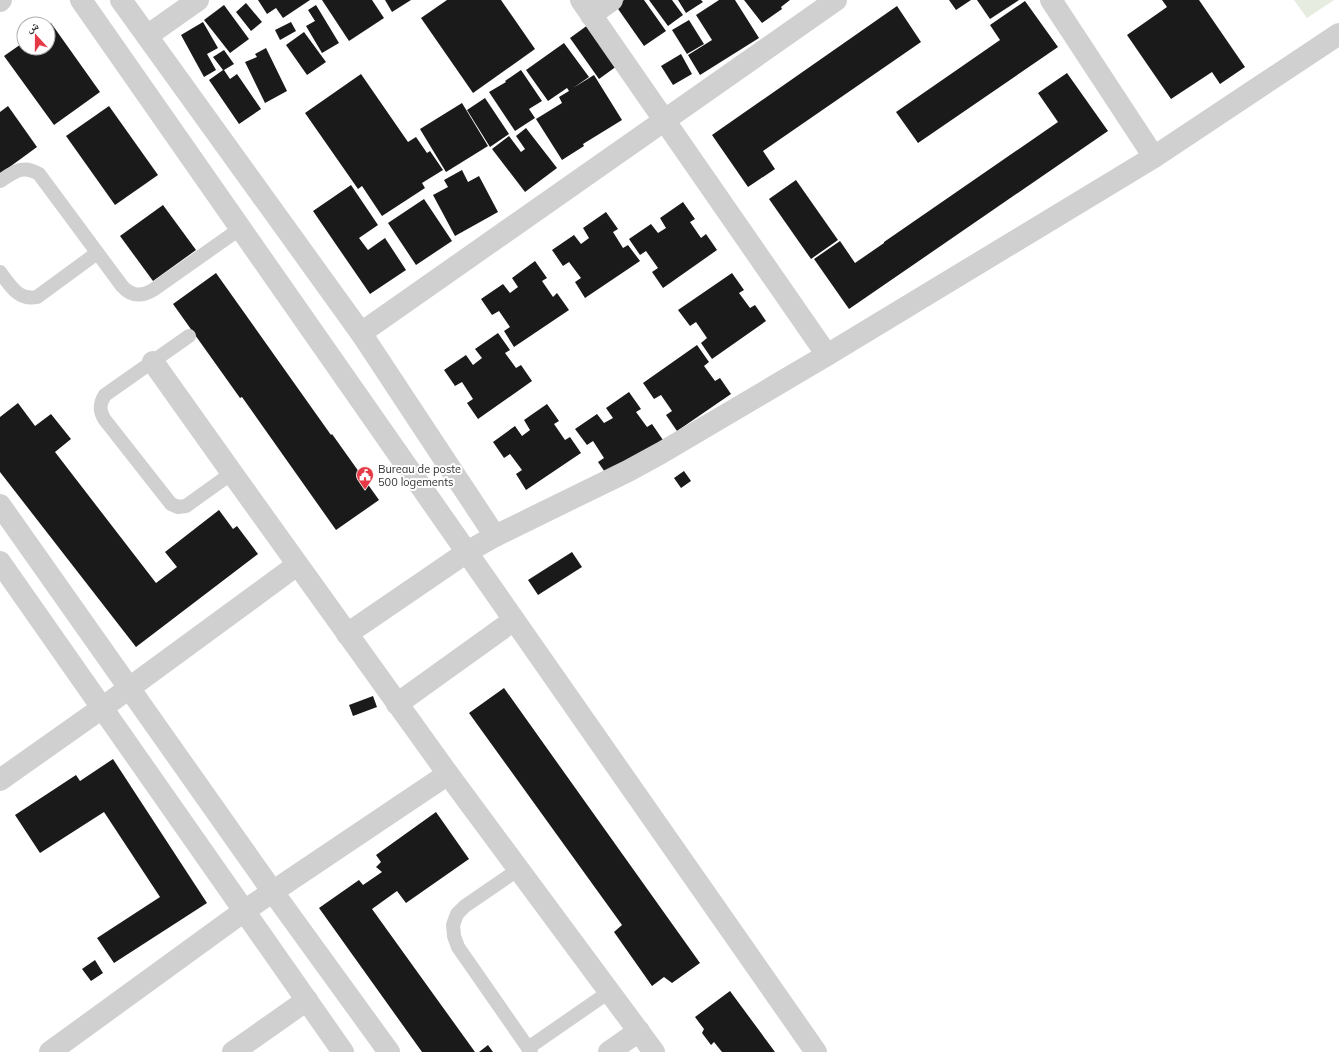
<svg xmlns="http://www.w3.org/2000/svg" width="1339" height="1052" font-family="Mulish,'Noto Naskh Arabic',sans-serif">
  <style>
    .green { fill: #e6ecdf }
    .building { fill: #1a1a1a }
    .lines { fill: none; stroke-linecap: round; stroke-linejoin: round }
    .lane { stroke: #d0d0d0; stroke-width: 14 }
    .street { stroke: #d0d0d0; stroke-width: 22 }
    .labels { text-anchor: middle; stroke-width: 4; stroke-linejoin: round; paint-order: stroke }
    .poi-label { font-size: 11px; fill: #333; stroke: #fff; text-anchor: start }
  </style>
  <rect width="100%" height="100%" fill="#fff"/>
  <polygon class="green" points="1294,0 1334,0 1307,18"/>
  <g class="building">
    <polygon points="258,0 310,0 283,18 276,8 267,14"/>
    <polygon points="322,0 372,0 384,18 349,41"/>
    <polygon points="385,0 411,0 392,12"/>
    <polygon points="447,0 501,0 535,49 473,93 421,18"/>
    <polygon points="624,0 644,0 666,31 644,46 616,6"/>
    <polygon points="649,0 672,0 683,15 668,26"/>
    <polygon points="678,0 701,0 703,2 686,13"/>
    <polygon points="719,0 735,0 759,38 700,75 688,55 712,40 696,15"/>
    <polygon points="744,0 790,0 781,7 782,9 762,23"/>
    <polygon points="949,0 971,0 956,10"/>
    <polygon points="977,0 1019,0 990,19"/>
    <polygon points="1162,0 1199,0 1245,67 1220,84 1212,72 1171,99 1127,35 1167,7"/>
    <polygon points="1025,1 1058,47 918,143 896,112 1000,40 990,25"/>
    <polygon points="246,3 262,22 251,31 236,12"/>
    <polygon points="224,5 249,39 230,53 204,20"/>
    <polygon points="316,5 339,43 322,53 306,26 315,21 308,10"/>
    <polygon points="897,6 921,42 763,151 775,169 748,187 712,135"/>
    <polygon points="689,20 704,44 687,54 672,30"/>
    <polygon points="203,22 218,48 207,54 216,70 204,77 181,35"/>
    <polygon points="291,22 296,31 280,40 275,30"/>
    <polygon points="592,22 621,63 599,79 570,38"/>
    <polygon points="51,23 100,92 54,125 4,56 24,42 24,48 48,48 48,25"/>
    <polygon points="304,32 326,62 307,75 286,45"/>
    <polygon points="564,43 589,77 573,88 594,75 622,120 583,144 584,146 562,160 536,119 562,103 559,97 569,91 567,88 548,101 526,70"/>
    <polygon points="266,48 287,91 265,103 245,62 257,57 255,54"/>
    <polygon points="224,50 234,64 224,70 230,79 237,74 261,109 239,124 209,80 223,70 213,57"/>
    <polygon points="681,54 692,74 673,85 661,66"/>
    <polygon points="521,70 542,101 529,109 535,118 515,131 489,92 506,82 505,81"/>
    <polygon points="1067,73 1108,131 849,309 814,259 840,241 855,263 884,243 884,242 1058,122 1038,93"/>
    <polygon points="361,74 408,142 416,137 427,153 430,151 443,170 422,183 425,188 382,216 362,186 358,189 305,113"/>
    <polygon points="485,98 509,134 490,147 467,110"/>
    <polygon points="462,103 488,146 446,172 420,129"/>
    <polygon points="8,106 37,147 0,174 0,112"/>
    <polygon points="109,106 158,175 115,205 66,136"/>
    <polygon points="526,128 557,168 525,192 492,149 509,136 521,152 525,149 516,136"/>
    <polygon points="462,170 468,182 479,176 498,212 455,236 433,195 448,187 444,180"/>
    <polygon points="796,180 838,240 811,259 769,199"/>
    <polygon points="351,185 378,225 359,238 368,250 385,238 406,270 370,294 313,211"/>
    <polygon points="424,199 452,241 416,265 388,223"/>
    <polygon points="683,202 695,219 690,222 701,238 706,234 717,250 663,288 652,272 658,268 646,251 640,255 629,239 651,224 658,233 666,228 660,218"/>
    <polygon points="163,205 196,250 153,281 120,236"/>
    <polygon points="606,212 618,229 613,232 623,248 628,245 640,261 585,298 575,282 581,278 569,262 563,266 552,250 574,235 581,244 589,238 583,228"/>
    <polygon points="535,261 547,278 542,281 553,297 557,293 569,310 514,347 504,331 510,327 499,311 492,315 481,299 503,284 510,293 518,287 512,278"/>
    <polygon points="216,273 331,435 332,434 379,500 336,530 242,397 240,398 173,304"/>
    <polygon points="732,273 744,290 739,293 750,308 755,305 766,321 712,359 701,343 707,338 696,322 690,326 678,310"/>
    <polygon points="498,333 510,350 505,353 516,368 521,365 532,381 478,419 467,403 473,399 462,382 455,386 444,370 466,355 473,365 482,358 475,349"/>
    <polygon points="697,345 709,362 704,366 715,381 720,378 731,394 677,431 666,415 672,411 661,395 654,399 643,383"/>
    <polygon points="629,392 641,409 636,412 647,427 652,424 663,440 609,478 598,462 604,458 593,441 587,445 575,429 597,414 604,423 613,418 606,408"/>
    <polygon points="18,403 35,426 51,414 71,439 55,452 156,583 177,567 165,552 219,510 233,529 237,526 258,554 136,647 0,472 0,417"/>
    <polygon points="547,404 559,421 554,424 565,440 570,437 581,453 526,490 516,474 522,470 510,454 504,458 493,442 515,426 522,436 530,430 524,420"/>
    <polygon points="684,471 691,481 681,488 674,478"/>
    <polygon points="572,552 582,567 538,595 528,580"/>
    <polygon points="504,688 700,963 672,983 664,977 652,986 614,932 622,925 469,713"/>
    <polygon points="373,696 377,707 353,716 349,705"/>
    <polygon points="113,759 207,903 114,963 97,938 160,897 104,812 40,853 15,815 76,775 80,781"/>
    <polygon points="436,812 469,859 406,903 397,891 372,909 475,1052 422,1052 319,908 359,880 363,885 382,872 376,867 381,862 376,855"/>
    <polygon points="95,960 103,973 91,981 82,969"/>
    <polygon points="730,991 775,1052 722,1052 714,1042 711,1045 702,1033 704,1029 695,1017"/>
    <polygon points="488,1045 493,1052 479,1052"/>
  </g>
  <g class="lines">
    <g class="lane">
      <path d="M0,181C14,172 23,164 39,174L122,286C131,296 141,297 153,290L241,228"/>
      <path d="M0,272C10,285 18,301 37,297L97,253"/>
      <path d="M189,336L105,395C99,404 99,411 105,420L171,504L178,507L186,506L232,473"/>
      <polyline points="519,869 465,906 457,914 453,925 454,936 458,947 531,1052"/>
      <polyline points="528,1048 609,992"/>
    </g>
    <g class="street">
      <polyline points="81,0 816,1052"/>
      <polyline points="121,0 361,333 495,536"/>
      <polyline points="581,0 827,355"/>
      <polyline points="1051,0 1154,157"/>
      <polyline points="0,1 1,0"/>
      <polyline points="591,15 612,0"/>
      <polyline points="147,36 198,0"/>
      <polyline points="361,333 836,0"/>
      <polyline points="153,362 232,473 448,774 654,1052"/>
      <polyline points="0,505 273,892 389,1052"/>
      <polyline points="0,562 343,1052"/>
      <polyline points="347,634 467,552 495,536 628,471 661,453 827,355 1154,157 1339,34"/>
      <polyline points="397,704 514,620"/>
      <polyline points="0,780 102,708 297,565"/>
      <polyline points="50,1052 244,911 448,774"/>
      <polyline points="233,1052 307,1000"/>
      <polyline points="609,1052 639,1031"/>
    </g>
  </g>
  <defs>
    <g id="civic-pin" transform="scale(0.9)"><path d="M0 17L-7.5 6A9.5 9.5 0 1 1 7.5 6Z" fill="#e63946" stroke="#fff"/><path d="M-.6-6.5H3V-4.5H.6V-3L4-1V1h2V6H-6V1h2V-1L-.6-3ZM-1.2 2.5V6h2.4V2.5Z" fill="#fff"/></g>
  </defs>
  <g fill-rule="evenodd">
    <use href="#civic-pin" x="365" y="475"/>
  </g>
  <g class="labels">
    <g class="poi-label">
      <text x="378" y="473">Bureau de poste<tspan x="378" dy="13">500 logements</tspan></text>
    </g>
  </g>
  <g transform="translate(36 36) rotate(339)"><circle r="19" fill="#ffffff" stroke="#adadad"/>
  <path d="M0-3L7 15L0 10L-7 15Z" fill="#e63946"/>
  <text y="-6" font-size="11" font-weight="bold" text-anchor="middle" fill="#333333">ش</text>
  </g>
</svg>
